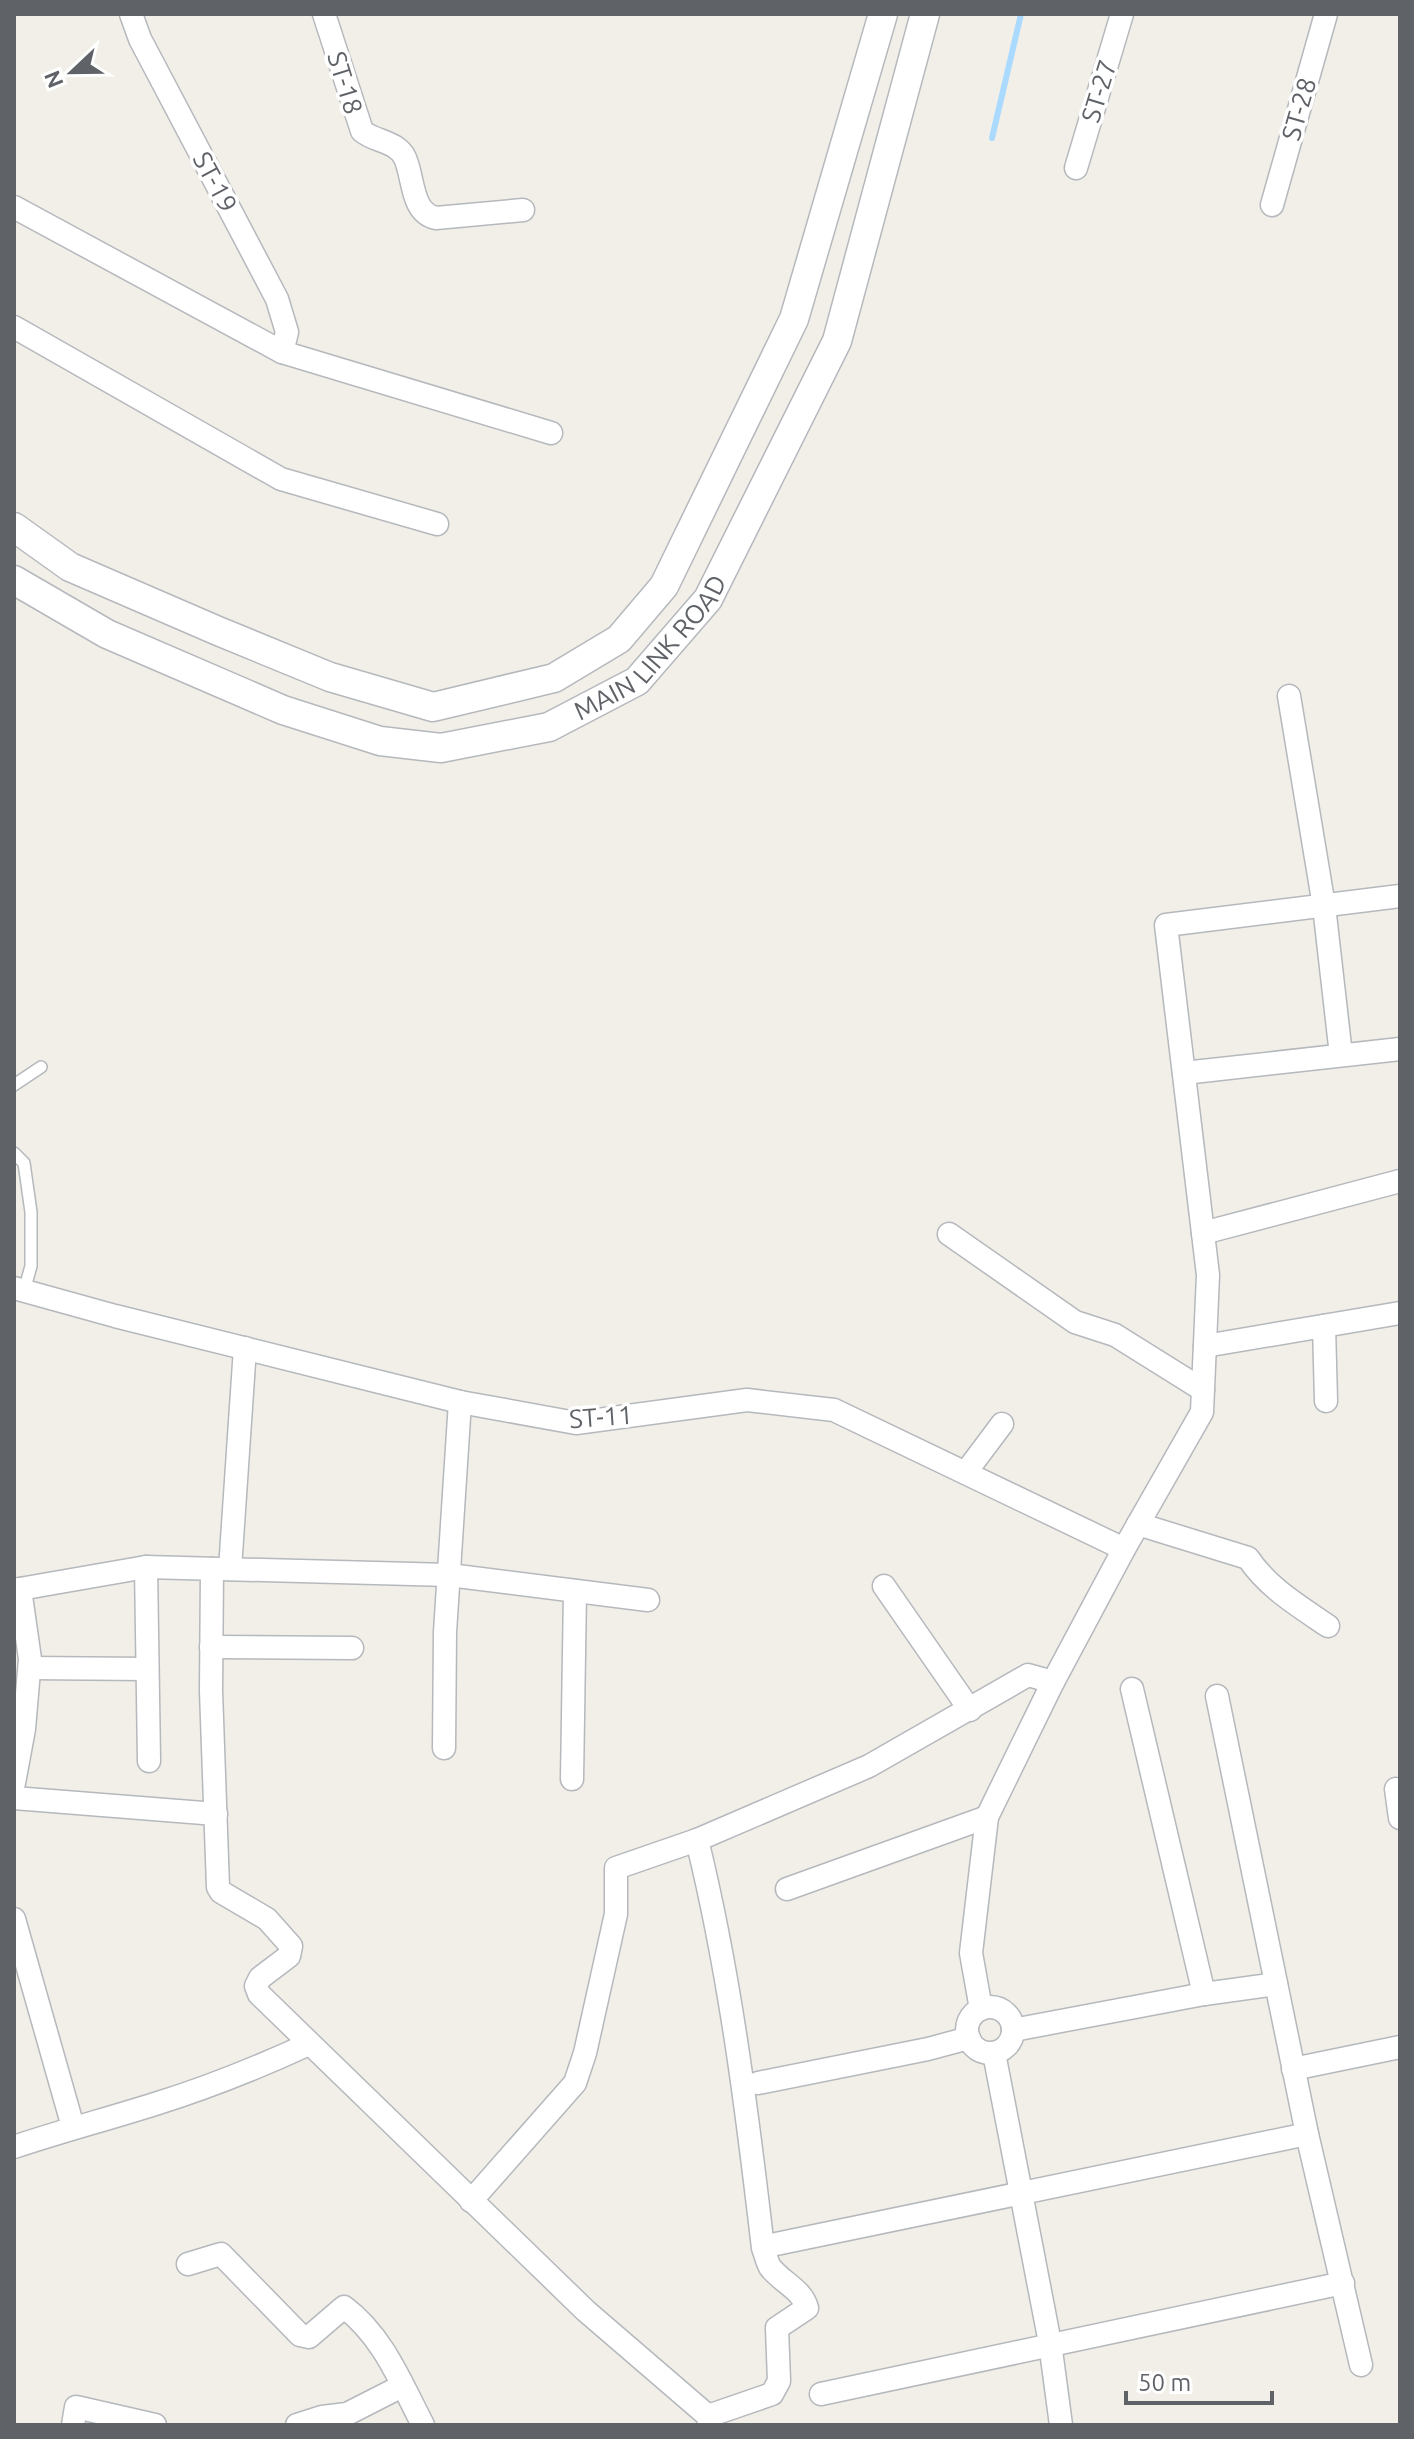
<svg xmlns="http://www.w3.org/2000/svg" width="1414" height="2439" font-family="Ubuntu,sans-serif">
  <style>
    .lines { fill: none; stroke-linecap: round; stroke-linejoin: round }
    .stream { stroke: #aadaff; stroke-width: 6 }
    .service-casing { stroke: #b5b8bc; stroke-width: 14 }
    .minor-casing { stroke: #b5b8bc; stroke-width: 25 }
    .tertiary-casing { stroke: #b5b8bc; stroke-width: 31 }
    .service { stroke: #fff; stroke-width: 11 }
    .minor { stroke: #fff; stroke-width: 22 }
    .tertiary { stroke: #fff; stroke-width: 28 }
    .labels { text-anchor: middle; stroke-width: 7; stroke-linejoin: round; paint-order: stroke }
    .street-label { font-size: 26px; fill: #5f6368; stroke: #fff }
  </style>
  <rect width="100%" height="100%" fill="#f1efe8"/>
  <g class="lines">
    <polyline class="stream" points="992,138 1021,14"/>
    <g class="service-casing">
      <g id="service">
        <polyline points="14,1085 41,1067"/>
        <polyline points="14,1153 24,1163 31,1212 31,1266 24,1291"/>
      </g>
    </g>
    <g class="minor-casing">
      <g id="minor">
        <polyline points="131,14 140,39 277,299 287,332 282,352"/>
        <path d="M324,14L362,131C375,142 397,141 405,158C414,178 411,213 436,218L523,210"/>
        <polyline points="1076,168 1122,14"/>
        <polyline points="1272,205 1326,14"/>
        <polyline points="14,207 282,352 551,433"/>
        <polyline points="14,327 281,479 437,524"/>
        <polyline points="1289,696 1324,906 1341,1055"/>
        <polyline points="1184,1073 1400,1049"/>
        <polyline points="1203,1233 1400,1181"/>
        <polyline points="949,1234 1075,1322 1115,1335 1203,1390"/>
        <polyline points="14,1288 115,1316 460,1402 576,1423 747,1400 834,1410 1124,1549"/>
        <polyline points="1324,1326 1326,1401"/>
        <polyline points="1205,1346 1400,1313"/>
        <polyline points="966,1472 1002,1424"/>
        <path d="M1138,1524L1248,1558C1268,1588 1299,1606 1328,1626"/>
        <polyline points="146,1567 149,1761"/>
        <polyline points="212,1569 211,1691 218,1887 221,1892 267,1919 291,1946 289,1956 260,1978 256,1986 259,1994 586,2311 708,2416 709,2425"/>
        <polyline points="230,1569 245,1348"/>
        <polyline points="884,1586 970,1710"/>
        <polyline points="14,1590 146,1567 449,1575 648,1600"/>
        <polyline points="211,1647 352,1648"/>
        <polyline points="30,1668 147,1669"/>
        <polyline points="1132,1689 1204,1994"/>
        <polyline points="1217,1696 1307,2134"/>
        <polyline points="444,1748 445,1632 460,1402"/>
        <polyline points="572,1779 575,1591"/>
        <polyline points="14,1783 24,1729 30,1659 20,1589"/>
        <polyline points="1396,1789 1400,1818"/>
        <polyline points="14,1798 216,1814"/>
        <path d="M697,1840C730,1974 747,2111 763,2248C765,2253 767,2262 770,2267C781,2282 802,2289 807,2308L777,2328L779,2381L772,2394L708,2416"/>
        <polyline points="787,1889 987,1817"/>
        <polyline points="14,1919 73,2127"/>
        <circle cx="990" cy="2030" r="23"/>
        <polyline points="981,2009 971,1953 987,1817 1053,1682 1124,1549 1202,1412 1208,1275 1166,925 1400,896"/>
        <polyline points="1013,2030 1204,1994 1276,1984"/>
        <polyline points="994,2053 1050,2343 1061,2425"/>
        <polyline points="1293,2069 1400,2047"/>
        <polyline points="758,2083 928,2049 969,2038"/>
        <path d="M14,2147C61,2131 108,2119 155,2104C207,2088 259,2067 309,2044"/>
        <polyline points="471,2201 575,2083 585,2053 616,1914 616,1868 697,1840 869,1766 1028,1675 1053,1682"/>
        <polyline points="776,2244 1307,2134 1361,2365"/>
        <path d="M188,2264L221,2254L300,2335L309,2337L344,2307C383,2336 401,2383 423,2425"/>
        <polyline points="821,2394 1343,2283"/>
        <polyline points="73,2425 76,2407 155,2425"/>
        <polyline points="297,2425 322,2417 347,2414 402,2386"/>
      </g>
    </g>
    <g class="tertiary-casing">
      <g id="tertiary">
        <polyline points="14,527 70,567 218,631 330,677 433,707 554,678 619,639 664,586 794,319 883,14"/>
        <path id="s1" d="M14,580L107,634L283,710L380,741L441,748L549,727L637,681L708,599L837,341L925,14"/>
      </g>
    </g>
    <use href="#service" class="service"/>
    <use href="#minor" class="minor"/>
    <use href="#tertiary" class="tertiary"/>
  </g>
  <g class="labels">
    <g class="street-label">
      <text transform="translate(345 83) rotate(73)" y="9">ST-18</text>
      <text transform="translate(1099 91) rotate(-73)" y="9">ST-27</text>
      <text transform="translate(1299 109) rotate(-74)" y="9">ST-28</text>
      <text transform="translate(215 182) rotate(62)" y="9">ST-19</text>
      <text dy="9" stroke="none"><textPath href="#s1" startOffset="704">MAIN LINK ROAD</textPath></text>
      <text transform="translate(601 1417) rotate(-4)" y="9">ST-11</text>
    </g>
  </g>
  <rect width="1414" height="2439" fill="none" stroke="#5f6368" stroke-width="32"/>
  <g transform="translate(72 72) rotate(248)" stroke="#ffffff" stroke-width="6" paint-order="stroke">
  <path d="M0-6L14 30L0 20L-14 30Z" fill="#5f6368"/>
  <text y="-12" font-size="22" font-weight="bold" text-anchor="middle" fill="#5f6368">N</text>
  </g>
  <path d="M1126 2391v12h146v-12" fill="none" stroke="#5f6368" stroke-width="4"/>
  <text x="1138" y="2391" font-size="24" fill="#5f6368" stroke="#ffffff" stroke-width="6" paint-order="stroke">50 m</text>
</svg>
